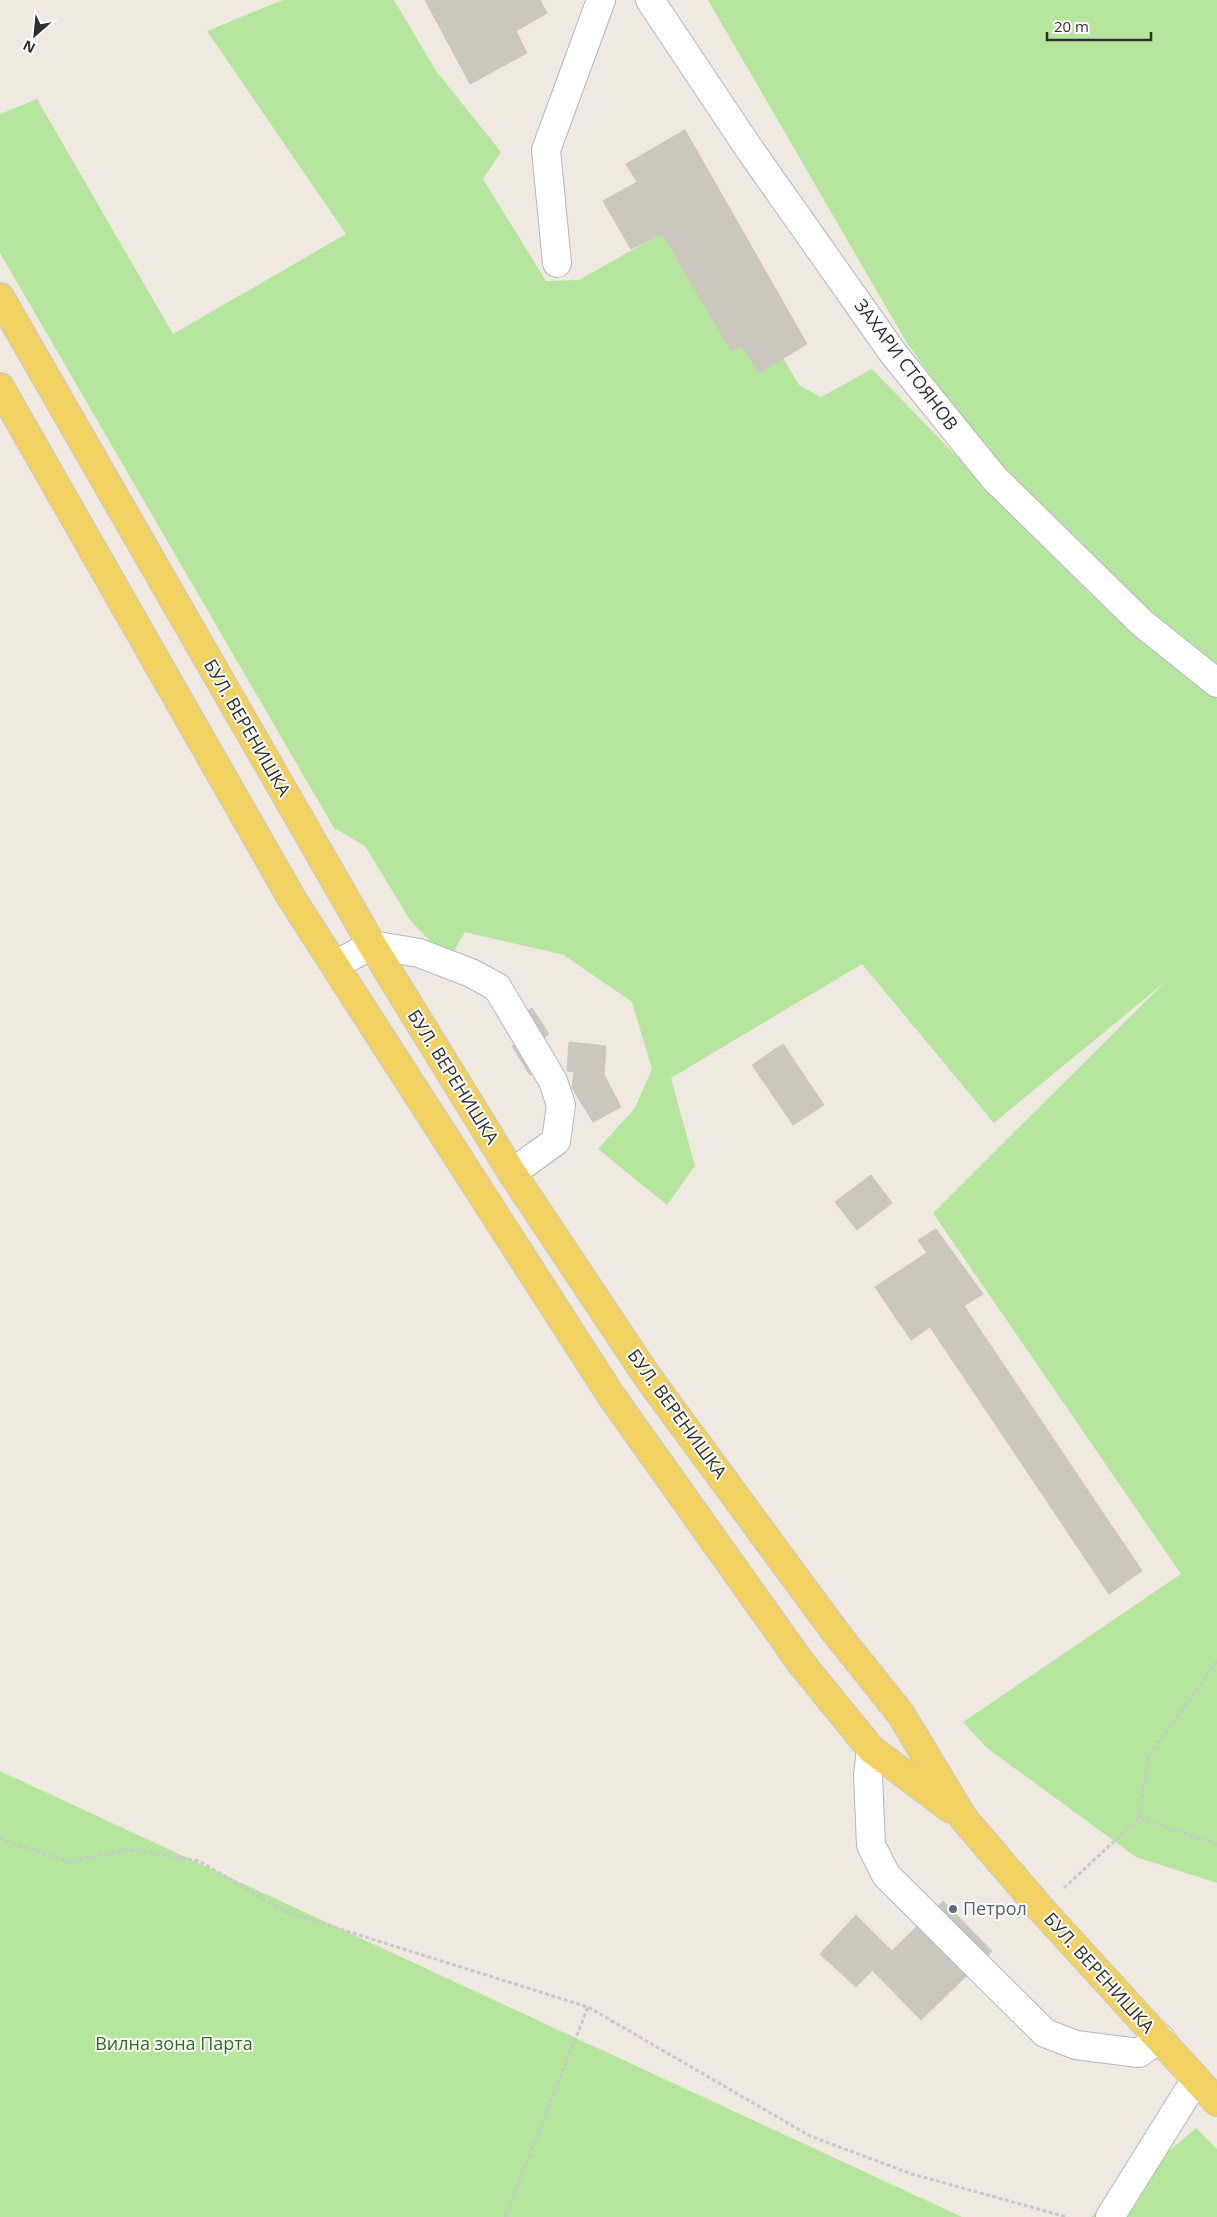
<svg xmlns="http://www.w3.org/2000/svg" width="1217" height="2217" font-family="'Open Sans',sans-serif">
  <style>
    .green { fill: #b6e59e }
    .building { fill: #cbc7bf; stroke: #cbc5ba }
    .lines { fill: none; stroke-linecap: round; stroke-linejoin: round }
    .minor-casing { stroke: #b4b7c1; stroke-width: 30 }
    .major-casing { stroke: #c9c9c9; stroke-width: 30 }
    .path { stroke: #c9c9c9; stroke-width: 3; stroke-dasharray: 4 2.5; stroke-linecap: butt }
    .minor { stroke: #fff; stroke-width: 28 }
    .major { stroke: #f2d163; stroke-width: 28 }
    .service-dot { fill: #5c6f8a; stroke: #fff; stroke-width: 2 }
    .labels { text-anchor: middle; stroke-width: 4; stroke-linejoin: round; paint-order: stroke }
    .street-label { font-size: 18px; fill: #2e2e2e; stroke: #fff }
    .service-label { font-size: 18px; fill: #4e5e75; stroke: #fff; text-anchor: start }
    .park-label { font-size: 18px; fill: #2c6e1b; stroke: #fff }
  </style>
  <rect width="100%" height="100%" fill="#efe9e1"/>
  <g class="green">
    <polygon points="283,0 394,0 436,71 501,152 483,179 546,281 579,280 662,233 742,345 759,372 783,358 799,385 821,397 872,369 1092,596 907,343 708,0 1217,0 1217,1883 1136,1857 987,1748 963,1722 1181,1574 933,1213 1165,982 994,1123 862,964 671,1078 695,1166 667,1205 598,1149 635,1108 652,1069 632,1002 564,955 465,932 454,951 432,943 410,920 365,846 334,828 0,253 0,114 37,99 173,334 346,234 207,31"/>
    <polygon points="0,1771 962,2217 0,2217"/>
    <polygon points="1196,2128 1217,2149 1217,2217 1091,2217"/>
  </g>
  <g class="building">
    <polygon points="425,0 540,0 547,13 516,31 527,53 470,84"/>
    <polygon points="685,130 807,344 759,373 742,345 731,351 662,233 631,249 603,201 637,182 626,164"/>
    <polygon points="532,1008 549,1034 542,1039 555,1061 530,1075 512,1046 519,1041 507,1023"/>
    <polygon points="569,1042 606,1046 604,1075 567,1071"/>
    <polygon points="783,1044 824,1105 793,1125 752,1065"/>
    <polygon points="574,1072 604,1075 621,1107 593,1122 572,1088"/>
    <polygon points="871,1175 892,1203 857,1230 835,1202"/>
    <polygon points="936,1229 983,1294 964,1306 918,1240"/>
    <polygon points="928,1252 1142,1571 1109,1594 930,1327 911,1340 875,1287"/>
    <polygon points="943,1901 992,1951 921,2020 872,1970"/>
    <polygon points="856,1915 892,1951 856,1987 820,1954"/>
  </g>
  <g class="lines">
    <g class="minor-casing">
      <g id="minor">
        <polyline points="650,0 750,150 893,353 994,478 1142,623 1217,683"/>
        <polyline points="557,263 546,150 601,0"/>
        <polyline points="335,965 372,945 419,953 471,973 497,987 553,1081 561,1105 556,1141 512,1173"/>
        <polyline points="871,1749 868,1776 871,1845 886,1875 1045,2033 1076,2045 1139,2053 1160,2038"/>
        <polyline points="1110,2217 1196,2079"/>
      </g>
    </g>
    <g class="major-casing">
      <g id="major">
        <polyline points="0,297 372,945 512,1173 647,1376 836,1633 900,1713 964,1819 1041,1909 1217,2102"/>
        <polyline points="0,387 292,899 612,1397 801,1663 871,1749 951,1809"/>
      </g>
    </g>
    <g class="path">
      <polyline points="1139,1818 1148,1757 1217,1661"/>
      <polyline points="0,1837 8,1842 71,1862 126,1849 199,1861 286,1912 588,2007 810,2136 912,2174 1067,2217"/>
      <polyline points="1064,1888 1139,1818 1217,1844"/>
      <polyline points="505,2217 588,2007"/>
    </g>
    <use href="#minor" class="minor"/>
    <use href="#major" class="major"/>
  </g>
  <circle class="service-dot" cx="953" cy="1909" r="5"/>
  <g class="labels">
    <g class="street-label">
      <text transform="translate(906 365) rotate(53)" y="6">ЗАХАРИ СТОЯНОВ</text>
      <text transform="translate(247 728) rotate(60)" y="6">БУЛ. ВЕРЕНИШКА</text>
      <text transform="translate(453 1077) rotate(58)" y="6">БУЛ. ВЕРЕНИШКА</text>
      <text transform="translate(677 1414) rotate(54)" y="6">БУЛ. ВЕРЕНИШКА</text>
      <text transform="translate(1099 1973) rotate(48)" y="6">БУЛ. ВЕРЕНИШКА</text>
    </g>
    <g class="service-label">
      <text x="963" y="1915">Петрол</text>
    </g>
    <g class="park-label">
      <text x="174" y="2050">Вилна зона Парта</text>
    </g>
  </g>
  <g transform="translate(35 35) rotate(207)" stroke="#ffffff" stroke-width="4" paint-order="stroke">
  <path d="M0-4L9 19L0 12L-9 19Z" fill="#2e2e2e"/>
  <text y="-8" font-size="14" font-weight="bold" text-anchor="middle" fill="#2e2e2e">N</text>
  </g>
  <path d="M1047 32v8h104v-8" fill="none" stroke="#2e2e2e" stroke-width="2.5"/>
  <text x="1054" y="32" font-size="15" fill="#2e2e2e" stroke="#ffffff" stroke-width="4" paint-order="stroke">20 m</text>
</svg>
